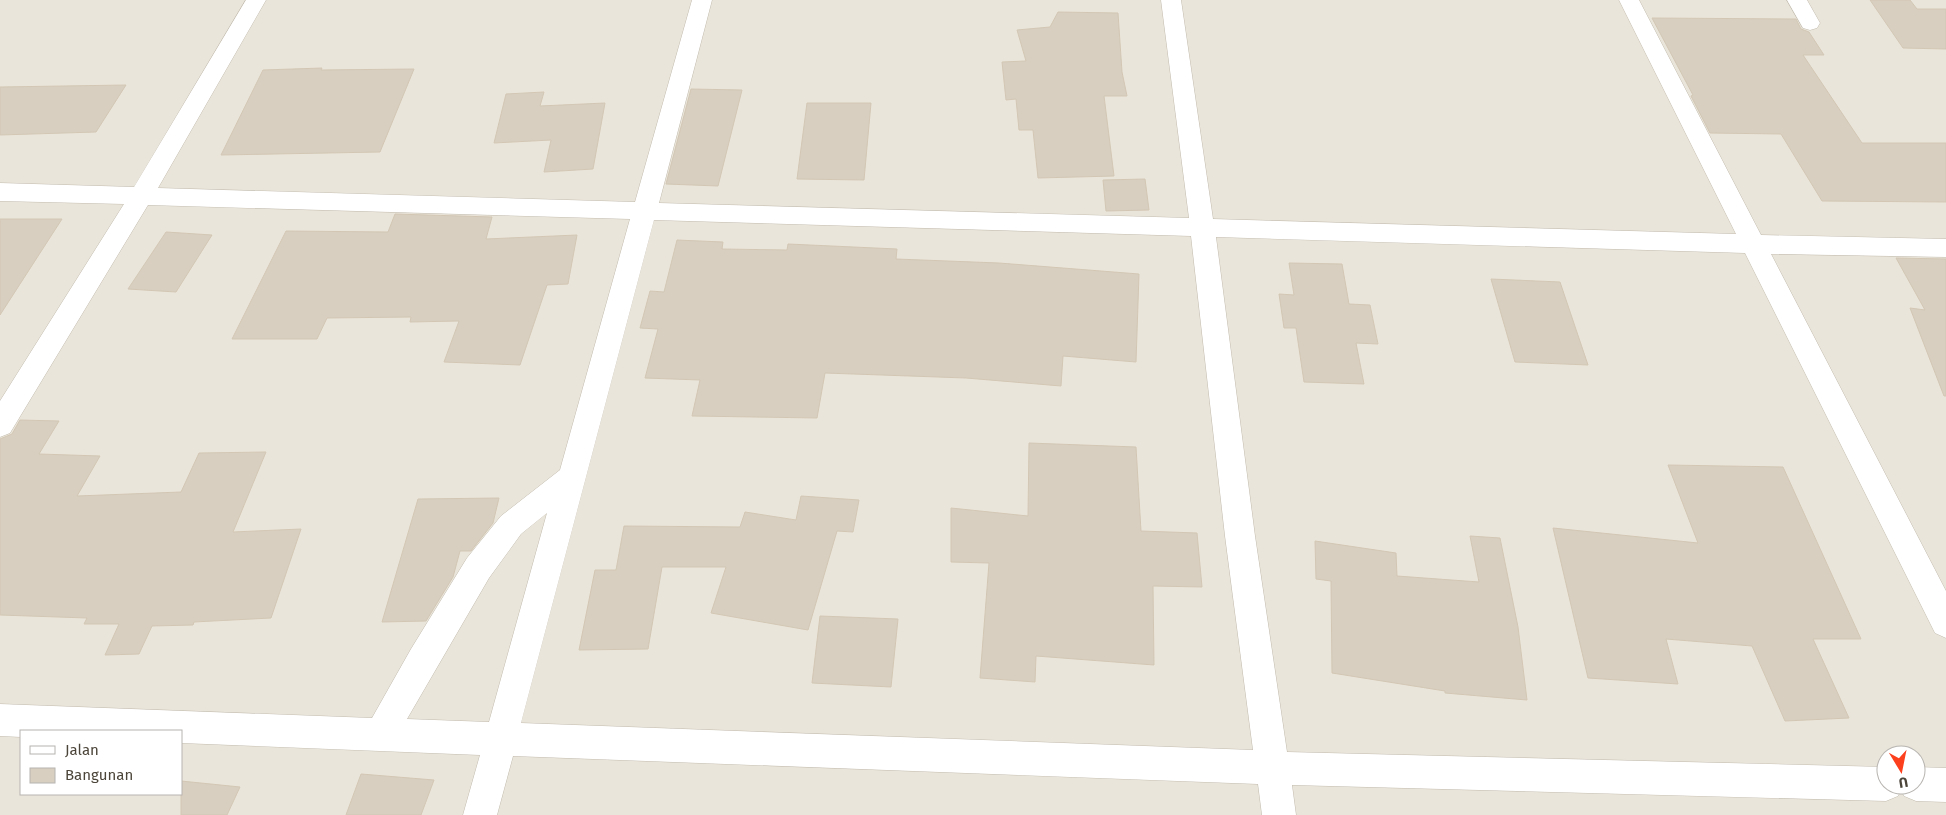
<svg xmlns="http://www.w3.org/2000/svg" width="1946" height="815" font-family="'Fira Sans',sans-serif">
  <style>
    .residential { fill: #eae5da; fill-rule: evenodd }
    .building { fill: #d8cfc1; stroke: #d3c7b4 }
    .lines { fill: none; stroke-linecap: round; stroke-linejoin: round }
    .minor-casing { stroke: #c2bbae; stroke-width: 1 }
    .minor { fill: #fff; fill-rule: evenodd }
  </style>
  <rect width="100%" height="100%" fill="#f6f3ec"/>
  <path class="residential" d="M0,0H1946V815H0ZM21,731H181V794H21ZM1886,755H1916V785H1886Z"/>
  <g class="building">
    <polygon points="1870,0 1910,0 1917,9 1946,9 1946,49 1903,48"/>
    <polygon points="1058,12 1118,13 1122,72 1127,96 1104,96 1114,176 1038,178 1033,130 1019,130 1016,99 1006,100 1002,62 1026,61 1017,30 1050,27"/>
    <polygon points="1652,18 1796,19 1801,29 1809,32 1824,55 1803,55 1862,143 1946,143 1946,202 1822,201 1781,134 1710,133 1691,96 1693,95"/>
    <polygon points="322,68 321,70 414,69 380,152 221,155 263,70"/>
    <polygon points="126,85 96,132 0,135 0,87"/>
    <polygon points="691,89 742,90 718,186 666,184"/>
    <polygon points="544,92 540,106 605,103 593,169 544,172 551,140 494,143 506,94"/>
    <polygon points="807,103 871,103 864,180 797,179"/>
    <polygon points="1145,179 1149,210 1106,211 1103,180"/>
    <polygon points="395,214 492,217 486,239 577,235 568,284 547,285 520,365 444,362 459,321 410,322 411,317 327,318 317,339 232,339 286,231 388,232"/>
    <polygon points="0,219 62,219 0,315"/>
    <polygon points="166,232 212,235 176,292 128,289"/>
    <polygon points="677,240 723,242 722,249 787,250 788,244 897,249 896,259 999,263 1139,274 1136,362 1063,356 1061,386 966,378 825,373 817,418 692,416 700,380 645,378 658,329 640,328 650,291 664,292"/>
    <polygon points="1896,258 1946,259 1946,396 1944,396 1910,308 1925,310"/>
    <polygon points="1289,263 1342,264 1349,304 1370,305 1378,344 1356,343 1364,384 1304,382 1296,328 1284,328 1279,294 1294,295"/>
    <polygon points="1491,279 1560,282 1588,365 1515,362"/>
    <polygon points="20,420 59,421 39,454 100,456 77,496 181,492 199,453 266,452 233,532 301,529 271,618 194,622 193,625 152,626 139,654 105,655 119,624 84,624 87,618 0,615 0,439 12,434"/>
    <polygon points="1029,443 1136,447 1141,531 1197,533 1202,587 1153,586 1154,665 1036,656 1035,682 980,678 989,563 951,562 951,508 1028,516"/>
    <polygon points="1668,465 1783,467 1861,639 1813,639 1849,718 1785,721 1752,646 1666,639 1678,684 1588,678 1553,528 1698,543"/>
    <polygon points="801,496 859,500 853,532 837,531 808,630 711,613 726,567 662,567 648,649 579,650 595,570 616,570 624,526 740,527 745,512 796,520"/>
    <polygon points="499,498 493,523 471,551 460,551 453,577 426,621 382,622 418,499"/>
    <polygon points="1470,536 1500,538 1518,627 1527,700 1445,693 1445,691 1332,673 1331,581 1316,579 1315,541 1396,553 1397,576 1479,582"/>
    <polygon points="820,616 898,619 891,687 812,683"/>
    <polygon points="361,774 434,780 421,815 346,815"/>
    <polygon points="181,781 240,787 227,815 181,815"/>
  </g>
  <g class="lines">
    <g class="minor-casing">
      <g id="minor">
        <path d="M246,0H266L158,188L635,202L692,0H712L659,203L1189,218L1161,0H1181L1213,219L1736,234L1619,0H1639L1761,235L1946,239V257L1771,254L1946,591V638L1935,633L1745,253L1216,237L1255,536L1287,752L1886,767V785H1916V767L1946,768V802L1916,801L1904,796L1901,789L1898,796L1886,801L1292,785L1296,815H1262L1258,784L513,756L497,815H463L480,755L181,743V731H21V737L0,736V704L372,718L411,649L467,558L501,516L560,470L630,219L148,205L10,433L0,437V401L124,204L0,201V183L134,187ZM654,220L1191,236L1225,536L1253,750L521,723ZM547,513L489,722L407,719L489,578L521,534Z"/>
        <polygon points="1787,0 1807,0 1820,23 1817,28 1810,30 1803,28"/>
      </g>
    </g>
    <use href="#minor" class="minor"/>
  </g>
  <rect x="20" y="730" width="162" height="65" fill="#ffffff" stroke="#b7b4b0"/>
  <rect x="30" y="746" width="25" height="8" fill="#ffffff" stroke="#b7b4b0"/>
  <text x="65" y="755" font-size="15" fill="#4b4439">Jalan</text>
  <rect x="30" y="768" width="25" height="15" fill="#d8cfc1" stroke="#b7b4b0"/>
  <text x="65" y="780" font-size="15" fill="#4b4439">Bangunan</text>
  <g transform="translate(1901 770) rotate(170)"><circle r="24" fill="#ffffff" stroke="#b7b4b0"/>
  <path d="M0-4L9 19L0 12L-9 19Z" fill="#fc3f1d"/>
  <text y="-8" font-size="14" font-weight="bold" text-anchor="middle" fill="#4b4439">U</text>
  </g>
</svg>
